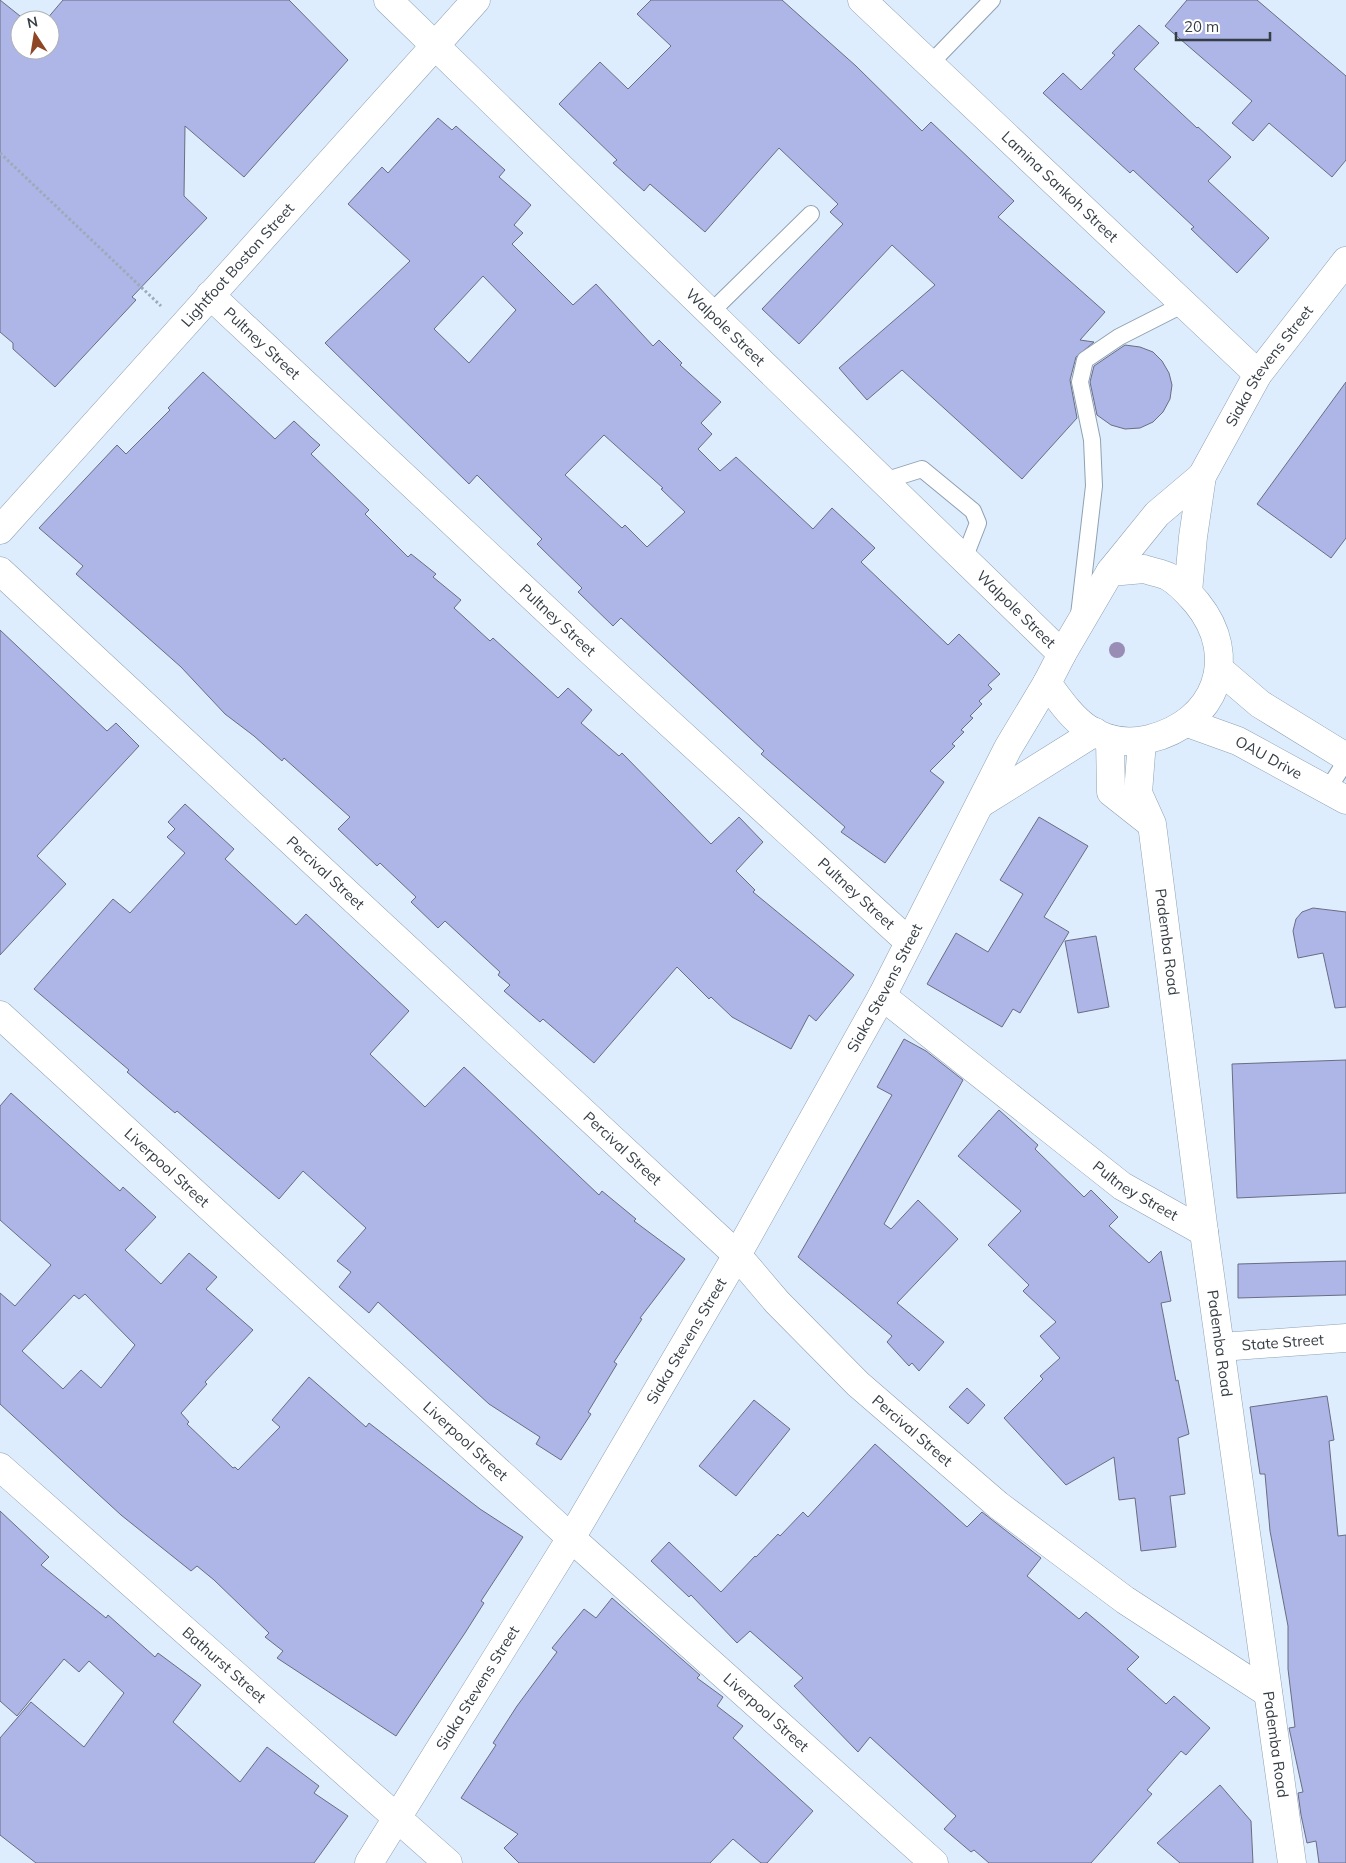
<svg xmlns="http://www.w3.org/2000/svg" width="1346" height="1863" font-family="Mulish,sans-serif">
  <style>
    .building { fill: #aeb5e7; stroke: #6a6d83; fill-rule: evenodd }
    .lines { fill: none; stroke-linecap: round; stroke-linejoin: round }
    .service-casing { stroke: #8ea1b3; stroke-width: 18 }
    .minor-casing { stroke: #8ea1b3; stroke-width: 29 }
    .tertiary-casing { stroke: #8ea1b3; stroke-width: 29 }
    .secondary-casing { stroke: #8ea1b3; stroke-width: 29 }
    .primary-casing { stroke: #8ea1b3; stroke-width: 29 }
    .path { stroke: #9daab7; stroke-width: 3; stroke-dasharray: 2.5 2.5; stroke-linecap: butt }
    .service { stroke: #fff; stroke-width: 16 }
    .minor { stroke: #fff; stroke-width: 28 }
    .tertiary { stroke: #fff; stroke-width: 28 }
    .secondary { stroke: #fff; stroke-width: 28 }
    .primary { stroke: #fff; stroke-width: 28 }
    .tree { fill: #998db6 }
    .labels { text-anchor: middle; stroke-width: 4; stroke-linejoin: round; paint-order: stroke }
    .street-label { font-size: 15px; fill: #363e45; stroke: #fff }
  </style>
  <rect width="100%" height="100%" fill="#ddedfd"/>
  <g class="building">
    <polygon points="0,0 25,20 20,20 20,50 50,50 50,20 46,20 63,0 289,0 348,60 244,177 185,126 184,196 207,218 132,297 136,300 55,387 13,349 13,343 0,332"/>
    <polygon points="651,0 782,0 856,66 922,131 931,122 1014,201 998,217 1105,312 1080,340 1094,342 1076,357 1070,380 1077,418 1022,479 902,370 867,400 839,368 935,285 892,245 799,344 762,309 843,224 830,212 838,204 779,148 705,232 650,184 644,191 613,163 617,160 559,104 600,62 628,89 671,46 637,14"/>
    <polygon points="1187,0 1257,0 1346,76 1346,160 1332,177 1269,123 1253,141 1232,123 1252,101 1165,26"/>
    <polygon points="1139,25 1159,43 1134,69 1197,128 1198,127 1231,157 1208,181 1269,238 1237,273 1191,229 1194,227 1133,170 1130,173 1043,93 1063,73 1081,90 1115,55 1112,53"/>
    <path d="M438,118L452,130L456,126L505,170L499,177L531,205L514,225L523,233L512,244L573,305L596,284L653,346L659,340L682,363L680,365L721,402L701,423L712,434L698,449L720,471L736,457L813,529L832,508L875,548L861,562L948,645L959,634L1000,674L988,685L992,689L979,701L982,704L970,716L973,718L961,730L964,732L952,744L955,746L930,771L944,782L885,863L841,832L845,827L761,754L764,751L621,618L613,626L578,592L582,588L537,544L542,539L477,475L469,484L325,343L410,261L348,204L382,167L388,173ZM483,276L516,310L469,363L434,329ZM604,435L663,488L661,489L685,512L647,547L625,525L622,528L565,475Z"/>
    <polygon points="1125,345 1140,347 1153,352 1162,361 1169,373 1172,385 1170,399 1163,412 1153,422 1140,428 1125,429 1111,425 1097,415 1090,382 1094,366"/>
    <polygon points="203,372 275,439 294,421 311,437 320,445 311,454 369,510 365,514 408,557 411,554 436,574 433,577 461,600 454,608 490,641 493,638 558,698 568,688 592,710 581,723 619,756 622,753 711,844 739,817 763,842 736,871 755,890 753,892 854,975 816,1021 809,1015 791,1049 732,1017 711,997 709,999 677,967 594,1063 543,1019 540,1022 504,991 510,985 498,975 500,972 445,921 438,928 411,902 416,897 380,863 377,866 338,829 350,817 284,758 282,761 254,736 225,714 181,667 76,574 83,566 39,528 117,445 126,454 170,410 168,408"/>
    <polygon points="1346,382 1346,538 1331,558 1257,504"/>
    <polygon points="0,630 107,731 116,723 139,746 37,856 66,884 0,955"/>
    <polygon points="185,804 234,849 225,859 296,925 306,914 409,1011 370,1054 425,1107 464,1067 599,1195 602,1191 636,1219 634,1221 685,1259 640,1318 642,1319 614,1362 617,1364 588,1412 591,1414 561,1460 536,1444 540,1437 489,1404 378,1302 369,1313 339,1287 351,1272 337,1261 366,1228 303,1171 279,1199 177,1111 175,1113 150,1092 127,1072 129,1070 34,989 113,899 130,913 185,853 167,837 175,829 168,822"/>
    <polygon points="1039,817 1088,846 1044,917 1069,932 1020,1013 1013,1009 1002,1027 927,984 956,933 988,952 1023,894 1000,880"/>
    <polygon points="1313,908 1346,912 1346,1007 1335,1008 1323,953 1298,958 1293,931 1296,919 1302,912"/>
    <polygon points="1096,936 1109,1007 1078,1013 1065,941"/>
    <polygon points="904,1039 926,1051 963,1080 884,1224 891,1229 918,1200 958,1239 897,1303 944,1342 919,1371 912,1363 909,1366 887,1342 892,1336 798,1257 892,1095 877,1087"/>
    <polygon points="1346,1060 1346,1193 1237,1198 1232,1064"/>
    <path d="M11,1093L120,1191L123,1187L156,1217L125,1250L161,1284L189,1253L217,1277L206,1289L253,1330L205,1382L207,1384L181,1413L189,1422L187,1424L233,1468L235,1467L238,1470L280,1427L272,1420L309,1377L366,1427L369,1423L480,1509L523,1537L481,1601L484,1603L465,1633L396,1736L277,1658L283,1651L265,1637L269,1633L214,1580L197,1566L191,1571L121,1515L0,1404V1293L15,1306L51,1265L0,1220V1106ZM85,1294L135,1345L101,1388L81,1370L63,1389L22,1351L74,1295L79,1299Z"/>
    <polygon points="999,1110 1038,1145 1035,1149 1084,1197 1091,1190 1118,1217 1109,1226 1149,1263 1161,1251 1171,1301 1161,1303 1176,1381 1178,1380 1189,1434 1178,1438 1185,1494 1170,1496 1176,1547 1141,1551 1135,1498 1119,1500 1114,1457 1066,1485 1004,1418 1043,1379 1040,1376 1060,1358 1040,1336 1056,1322 1023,1291 1029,1285 988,1245 1021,1211 958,1156"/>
    <polygon points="1346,1261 1346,1295 1238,1298 1238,1264"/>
    <polygon points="967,1388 985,1405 968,1424 949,1407"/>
    <polygon points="1327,1396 1334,1440 1329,1441 1338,1536 1346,1535 1346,1863 1319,1863 1316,1841 1307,1843 1301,1815 1298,1793 1303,1792 1289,1728 1295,1727 1288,1669 1288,1626 1270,1531 1265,1474 1260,1474 1250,1407"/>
    <polygon points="754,1400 790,1429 736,1496 699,1466"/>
    <polygon points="875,1444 967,1527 982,1512 1041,1558 1027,1576 1079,1619 1086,1612 1104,1627 1139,1657 1127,1669 1166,1704 1174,1696 1210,1728 1186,1755 1181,1751 1147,1790 1152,1794 1091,1863 989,1863 974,1850 971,1852 944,1829 956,1816 870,1737 858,1752 794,1686 803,1678 750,1631 737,1643 691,1595 689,1597 651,1561 669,1542 721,1592 755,1556 756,1557 778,1534 780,1536 803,1512 808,1517"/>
    <polygon points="0,1511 49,1557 41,1565 106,1618 108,1615 155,1657 158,1653 201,1685 173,1722 240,1782 267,1747 319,1786 314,1793 348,1816 314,1863 36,1863 0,1835 0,1738 31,1702 84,1747 124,1693 89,1661 79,1672 64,1659 17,1716 0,1701"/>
    <polygon points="612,1598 700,1675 697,1678 723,1697 717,1706 743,1726 733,1738 813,1811 767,1863 761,1863 733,1839 710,1863 519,1863 504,1848 518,1834 461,1798 496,1745 493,1743 517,1706 557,1652 552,1648 584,1609 596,1618"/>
    <polygon points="1220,1785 1251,1821 1253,1863 1180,1863 1157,1843"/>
  </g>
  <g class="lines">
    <g class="service-casing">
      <g id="service">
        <polyline points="929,65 992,0"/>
        <polyline points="711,312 811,214"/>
        <polyline points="884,481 922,469 973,511 978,523 964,559"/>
        <polyline points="1079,615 1094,486 1092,440 1080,382 1085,360 1119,337 1184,304"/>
        <polyline points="1328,789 1346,761"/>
      </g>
    </g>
    <g class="minor-casing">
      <g id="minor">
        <path id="s1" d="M388,0L1062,654"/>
        <path id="s2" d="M862,0L1258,374"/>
        <path id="s3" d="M210,295L585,646L909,942"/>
        <path id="s4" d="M0,571L737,1255L777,1302L858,1384L998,1505L1125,1600L1268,1693"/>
        <path id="s5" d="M882,996L1122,1186L1204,1232"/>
        <path id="s6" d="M0,1015L571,1538L934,1863"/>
        <path id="s7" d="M0,1467L448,1863"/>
      </g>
    </g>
    <g class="tertiary-casing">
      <g id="tertiary">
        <polyline points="1219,669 1260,704 1346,757"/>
        <path id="s8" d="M1188,723L1238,741L1346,800"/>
        <path id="s9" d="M1221,1347L1346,1338"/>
      </g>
    </g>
    <g class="secondary-casing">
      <g id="secondary">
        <path id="s10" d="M0,530L476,0"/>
        <polyline points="1110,739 1111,792 1149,822"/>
        <path id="s11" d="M1142,741L1138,793L1152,824L1204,1232L1292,1863"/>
      </g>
    </g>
    <g class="primary-casing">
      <g id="primary">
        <path d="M1144,569C1152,572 1162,573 1169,577C1180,583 1189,594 1197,603C1241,657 1216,723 1149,739C1128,744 1106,741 1087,728C1071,717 1059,699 1047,683L1062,654L1110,572Z"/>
        <polyline points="1110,572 1157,514 1202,476"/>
        <path id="s12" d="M1188,592L1193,537L1202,476L1258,374L1346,261"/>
        <polyline points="980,804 1095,732"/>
        <path id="s13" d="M369,1863L571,1538L737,1255L882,996L1008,748L1047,683"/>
      </g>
    </g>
    <polyline class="path" points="0,153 161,306"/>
    <use href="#service" class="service"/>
    <use href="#minor" class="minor"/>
    <use href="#tertiary" class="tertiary"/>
    <use href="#secondary" class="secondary"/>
    <use href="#primary" class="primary"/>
  </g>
  <circle class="tree" cx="1117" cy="650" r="8"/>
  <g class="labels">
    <g class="street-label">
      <text dy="5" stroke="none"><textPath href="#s2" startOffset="272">Lamina Sankoh Street</textPath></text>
      <text dy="5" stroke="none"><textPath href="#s10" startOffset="356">Lightfoot Boston Street</textPath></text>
      <text dy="5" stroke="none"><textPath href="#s1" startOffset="470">Walpole Street</textPath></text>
      <text dy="5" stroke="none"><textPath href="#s3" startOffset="71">Pultney Street</textPath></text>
      <text dy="5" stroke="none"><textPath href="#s12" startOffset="246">Siaka Stevens Street</textPath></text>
      <text dy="5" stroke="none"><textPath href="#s1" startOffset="875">Walpole Street</textPath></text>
      <text dy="5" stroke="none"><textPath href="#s3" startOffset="476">Pultney Street</textPath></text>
      <text dy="5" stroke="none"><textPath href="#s8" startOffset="88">OAU Drive</textPath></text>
      <text dy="5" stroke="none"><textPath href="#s4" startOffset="444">Percival Street</textPath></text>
      <text dy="5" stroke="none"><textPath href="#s3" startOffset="881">Pultney Street</textPath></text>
      <text dy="5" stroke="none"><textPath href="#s11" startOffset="205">Pademba Road</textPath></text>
      <text dy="5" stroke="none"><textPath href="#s13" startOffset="1016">Siaka Stevens Street</textPath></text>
      <text dy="5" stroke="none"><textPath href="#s4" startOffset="849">Percival Street</textPath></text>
      <text dy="5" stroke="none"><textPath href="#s6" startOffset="226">Liverpool Street</textPath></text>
      <text dy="5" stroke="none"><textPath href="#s5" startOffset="320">Pultney Street</textPath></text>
      <text dy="5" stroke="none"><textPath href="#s13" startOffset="611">Siaka Stevens Street</textPath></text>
      <text dy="5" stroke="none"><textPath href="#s9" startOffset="62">State Street</textPath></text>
      <text dy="5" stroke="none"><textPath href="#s11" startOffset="610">Pademba Road</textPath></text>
      <text dy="5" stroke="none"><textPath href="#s4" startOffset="1254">Percival Street</textPath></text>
      <text dy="5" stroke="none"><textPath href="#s6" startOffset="631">Liverpool Street</textPath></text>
      <text dy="5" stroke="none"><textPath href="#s7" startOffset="299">Bathurst Street</textPath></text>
      <text dy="5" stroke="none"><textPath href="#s13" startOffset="206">Siaka Stevens Street</textPath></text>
      <text dy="5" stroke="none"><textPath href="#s6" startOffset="1036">Liverpool Street</textPath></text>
      <text dy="5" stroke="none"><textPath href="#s11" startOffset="1015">Pademba Road</textPath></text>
    </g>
  </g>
  <g transform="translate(35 35) rotate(348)"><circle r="24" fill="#ffffff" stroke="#afb2b5"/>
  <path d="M0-4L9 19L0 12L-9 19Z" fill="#8e4625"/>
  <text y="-8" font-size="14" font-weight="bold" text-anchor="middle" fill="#363e45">N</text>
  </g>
  <path d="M1176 32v8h94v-8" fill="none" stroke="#363e45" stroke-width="2.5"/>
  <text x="1184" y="32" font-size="15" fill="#363e45" stroke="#ffffff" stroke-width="4" paint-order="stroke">20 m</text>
</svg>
